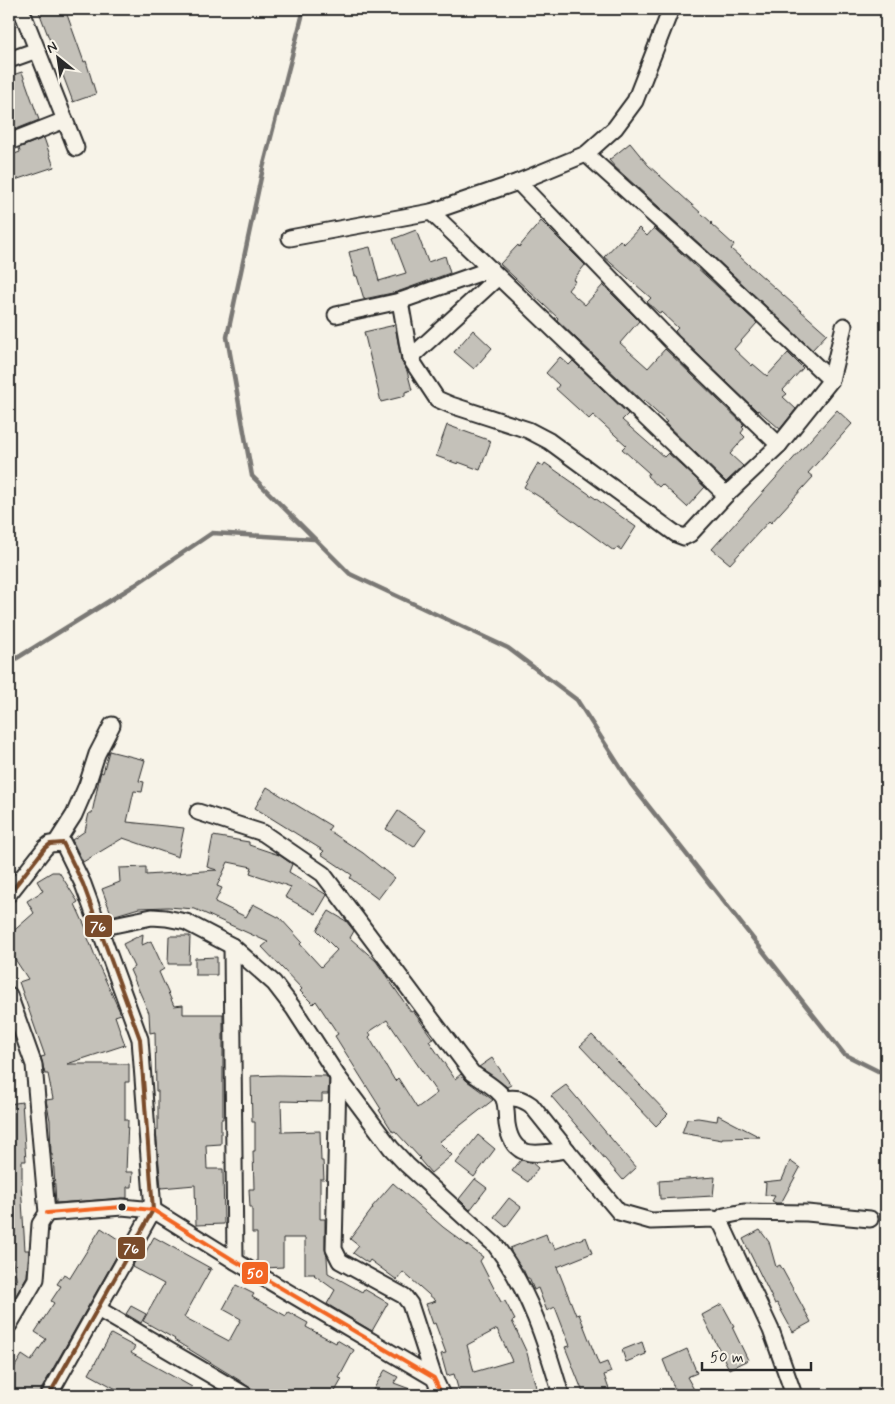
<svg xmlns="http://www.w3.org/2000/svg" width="895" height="1404" font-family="Mynerve,sans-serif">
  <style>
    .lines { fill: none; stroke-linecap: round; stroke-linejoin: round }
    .stream { stroke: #7a7874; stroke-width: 4.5 }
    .building { fill: #c4c1b9; stroke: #2b2b2b; fill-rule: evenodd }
    .minor-casing { stroke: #2b2b2b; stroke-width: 19 }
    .minor { stroke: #f7f3e8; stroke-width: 15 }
    .bus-1-casing { stroke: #f7f3e8; stroke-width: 8 }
    .bus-2-casing { stroke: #f7f3e8; stroke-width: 8 }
    .bus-1 { stroke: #7a4b2a; stroke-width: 4 }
    .bus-2 { stroke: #f26522; stroke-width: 4 }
    .bus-dot { fill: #2b2b2b; stroke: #f7f3e8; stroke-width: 2 }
    .line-badge { stroke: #f7f3e8; stroke-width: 2 }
    .badge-label { font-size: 14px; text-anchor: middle; font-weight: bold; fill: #fff }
  </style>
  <rect width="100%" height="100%" fill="#f7f3e8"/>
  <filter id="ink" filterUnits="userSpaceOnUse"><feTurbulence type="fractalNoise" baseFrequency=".02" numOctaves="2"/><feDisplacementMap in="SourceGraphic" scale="10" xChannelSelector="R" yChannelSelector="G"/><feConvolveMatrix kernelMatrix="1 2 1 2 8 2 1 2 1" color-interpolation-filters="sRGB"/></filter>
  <g filter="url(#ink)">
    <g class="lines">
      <g class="stream">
        <polyline points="304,9 263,168 227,337 252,476 350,574 508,648 577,700 631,784 844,1054 886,1075"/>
        <polyline points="9,663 135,585 212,533 314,539"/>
      </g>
    </g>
    <g class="building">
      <polygon points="38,9 65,9 84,62 86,61 96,94 73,102"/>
      <polygon points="22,72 39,120 9,132 9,76"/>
      <polygon points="44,138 54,167 9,182 9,156 20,152 19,148"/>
      <polygon points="630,143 648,165 712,223 711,224 734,245 731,249 827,334 812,350 713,256 615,167 609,160"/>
      <polygon points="541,221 585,265 573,280 575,281 568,290 585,305 603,285 639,321 620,343 648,368 665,349 744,425 742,427 744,429 741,433 745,437 730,454 743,466 726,482 665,423 667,422 643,400 642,401 557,320 558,318 500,264 518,245 519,247"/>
      <polygon points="639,228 647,236 654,228 757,323 734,349 752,366 753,364 767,376 788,353 803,368 783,390 787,394 783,397 796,409 780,429 758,410 757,411 678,335 675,331 678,328 661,312 659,313 647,302 651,298 604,257 620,240 624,244"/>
      <polygon points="416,230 428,262 445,256 450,273 397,292 364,299 357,276 355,276 349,252 370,247 379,281 406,273 393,239"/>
      <polygon points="395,325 401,360 407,371 412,390 405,392 405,396 381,402 364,332"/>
      <polygon points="473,330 492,348 474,369 454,352"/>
      <polygon points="560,357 569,365 573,361 628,414 622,420 664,457 668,453 705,487 687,507 662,484 659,487 647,476 649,473 622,449 626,445 593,415 589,419 556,389 559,385 546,373"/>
      <polygon points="837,410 852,424 808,473 813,477 771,523 769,521 730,564 712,549"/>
      <polygon points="447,425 491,441 480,470 458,462 458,464 436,456"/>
      <polygon points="538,463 543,466 545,463 636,527 621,550 617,547 614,551 549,503 524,487"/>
      <polygon points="109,751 145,760 139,781 144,782 142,792 134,791 127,822 184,828 178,857 123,838 83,862 72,840 85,831 89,813 92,813 100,775 101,772 103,773"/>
      <polygon points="267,787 331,826 328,830 363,853 394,878 378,899 350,878 352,875 321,854 324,851 255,808"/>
      <polygon points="398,811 426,830 414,847 386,829"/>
      <path d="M213,836L249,842V845L279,855L292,864L289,872L327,895L316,914L285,897L291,887L250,873L252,867L228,862L217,886L222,888L215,902L246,917L253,904L280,918L302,942L300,944L321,967L337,950L317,930L329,911L346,921L354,931L350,938L376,961L411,1012L413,1011L433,1039L429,1041L455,1079L461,1074L467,1081L493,1100L439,1142L452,1155L431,1173L419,1159L420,1158L395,1131L393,1132L379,1110L381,1109L335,1036L338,1034L316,1001L313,1004L300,991L302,989L262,947L268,942L195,909L168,907L139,908L112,916L102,889L120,882L119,868L146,867V875L217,870L207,867ZM387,1020L437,1093L417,1108L398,1078L395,1081L369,1037L371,1035L369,1032Z"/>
      <polygon points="52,872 59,872 78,902 75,904 90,937 88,938 99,966 121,1014 115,1016 125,1045 67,1064 129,1064 129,1082 125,1082 125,1120 128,1120 126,1172 133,1172 132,1187 127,1187 127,1198 56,1203 53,1155 51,1155 50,1120 46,1100 53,1099 48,1074 45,1074 41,1057 45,1056 19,982 28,979 9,950 9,935 34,913 27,901 43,891 37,881"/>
      <polygon points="143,934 142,945 151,941 164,969 159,972 174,1006 183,1005 183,1014 223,1014 223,1119 221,1119 221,1144 206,1145 207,1169 223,1169 224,1224 196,1225 195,1185 161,1188 156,1130 158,1130 158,1091 156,1091 155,1032 150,1033 149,1013 130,970 134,967 123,944"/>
      <polygon points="169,936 190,936 189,964 168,964"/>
      <polygon points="217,957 217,975 195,975 195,958"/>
      <polygon points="592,1035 668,1114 656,1126 580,1046"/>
      <polygon points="492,1058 511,1085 507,1087 479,1067"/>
      <polygon points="278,1075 326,1076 329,1080 328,1094 322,1094 322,1102 281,1101 282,1132 320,1131 321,1161 323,1161 324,1179 320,1179 320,1219 325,1219 325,1249 327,1257 328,1273 362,1292 364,1289 388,1303 372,1331 327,1304 335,1290 314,1275 315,1274 305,1274 305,1238 283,1238 283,1267 265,1268 257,1263 257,1233 252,1233 252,1207 250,1207 249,1189 254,1189 253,1151 255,1151 255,1122 252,1122 251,1076"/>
      <polygon points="566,1085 636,1168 623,1180 551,1096"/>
      <polygon points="22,1102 26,1161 22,1161 22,1184 21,1184 25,1250 29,1250 27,1276 9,1307 9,1278 17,1282 9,1244 9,1104"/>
      <polygon points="718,1115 733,1123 760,1137 722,1138 722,1140 682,1133 687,1119 698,1118 717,1121"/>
      <polygon points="478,1135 495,1149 474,1177 456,1163"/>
      <polygon points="521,1160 531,1162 538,1168 528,1182 512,1171"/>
      <polygon points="790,1161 800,1168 781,1203 776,1203 772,1201 775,1196 765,1195 766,1183 763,1182 782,1180"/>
      <polygon points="715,1177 713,1196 660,1199 659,1181"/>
      <polygon points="475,1179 487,1188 470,1210 459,1199"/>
      <path d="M393,1183L443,1227L483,1257L480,1261L501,1302L505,1301L515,1320L512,1321L527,1353L538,1395H460L454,1374L447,1376L441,1354L446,1353L435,1323L433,1324L426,1304L436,1301L403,1272L397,1280L370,1260L368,1263L353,1253L359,1246L350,1239L373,1208L372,1207ZM497,1329L512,1361L474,1372L467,1345Z"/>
      <polygon points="509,1198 521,1207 506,1227 494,1217"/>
      <polygon points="101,1228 124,1243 38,1395 9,1395 9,1376 22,1355 31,1361 46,1339 35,1332 54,1303 51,1301 61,1286 57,1284 64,1274 70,1278"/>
      <polygon points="760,1230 769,1242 776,1267 780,1265 811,1322 793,1332 777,1303 775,1304 743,1239"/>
      <polygon points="546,1234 549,1243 552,1242 555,1249 586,1237 592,1253 557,1267 576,1315 579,1314 599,1365 607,1362 611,1372 604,1375 611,1395 584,1395 565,1347 570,1346 555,1307 547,1311 538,1288 534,1290 529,1278 527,1278 523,1269 522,1269 512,1254 510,1248"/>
      <polygon points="154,1237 212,1269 207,1269 210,1270 184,1317 229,1341 241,1319 223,1309 236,1285 254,1294 252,1297 286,1316 288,1312 308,1323 306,1327 336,1343 337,1340 354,1350 339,1378 342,1379 333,1395 254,1395 253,1390 239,1380 174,1340 175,1339 143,1321 164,1284 132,1267 140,1253 144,1255"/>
      <polygon points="722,1304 734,1326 732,1327 748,1360 729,1369 702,1315"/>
      <polygon points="131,1306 146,1314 141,1323 126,1314"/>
      <polygon points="111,1334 135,1347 131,1353 192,1387 187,1395 127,1395 89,1374"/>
      <polygon points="642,1342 646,1354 626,1362 622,1350"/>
      <polygon points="687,1349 697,1373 687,1377 697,1395 677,1395 663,1360"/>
      <polygon points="385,1370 398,1377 394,1383 423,1394 423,1395 370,1395"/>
    </g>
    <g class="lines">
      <g class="minor-casing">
        <g id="minor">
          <polyline points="21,9 76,148"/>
          <polyline points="9,60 37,50"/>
          <polyline points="9,142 65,120"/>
          <polyline points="586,154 707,263 831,380"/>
          <polyline points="518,182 671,341 779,445"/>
          <polyline points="431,212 726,495"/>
          <polyline points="290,238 431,212 518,182 586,154 615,128 635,101 671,9"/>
          <polyline points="400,301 410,358 437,399 451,405 528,430 549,441 676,534 684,537 690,534 726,495 779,445 831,380 844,326"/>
          <polyline points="336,315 400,301 491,269"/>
          <polyline points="410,358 498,277"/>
          <path d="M198,812L263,833L323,874L472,1073C482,1080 497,1088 503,1097C507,1104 506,1116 507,1124C513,1163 539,1153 567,1150L619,1212L651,1221L714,1219L722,1225L771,1330L794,1395"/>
          <polyline points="56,843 74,815 87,785 97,754 112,725"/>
          <polyline points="9,894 45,848 50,844 63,843 83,884 140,1039 153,1210 49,1395"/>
          <path d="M99,928L152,917L166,918L186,922L232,946L274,983L294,1009L338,1077L391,1148L407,1165L495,1245C529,1289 546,1343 561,1395"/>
          <polyline points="232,946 235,1261"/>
          <polyline points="9,995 34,1065 47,1213 40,1224 36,1279 9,1325"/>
          <polyline points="338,1077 334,1249 340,1261 404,1296 410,1304 434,1378"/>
          <path d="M504,1099C515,1097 521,1098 531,1105L567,1150"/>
          <polyline points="47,1213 122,1207 153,1210 235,1261 434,1378 442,1395"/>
          <polyline points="718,1221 724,1216 744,1212 807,1213 870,1219"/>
          <polyline points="98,1309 245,1395"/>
        </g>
      </g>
      <use href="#minor" class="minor"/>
      <g class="bus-1-casing">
        <polyline id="bus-1" points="9,894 45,848 50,844 63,843 83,884 140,1039 153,1210 49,1395"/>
      </g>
      <g class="bus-2-casing">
        <polyline id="bus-2" points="47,1213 122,1207 153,1210 235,1261 434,1378 442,1395"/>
      </g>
      <use href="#bus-1" class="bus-1"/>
      <use href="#bus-2" class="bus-2"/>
    </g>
  </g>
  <circle class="bus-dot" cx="122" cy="1207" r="4.5"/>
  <g class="line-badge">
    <rect x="84" y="914" width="29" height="24" rx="5" fill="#7a4b2a"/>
    <rect x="117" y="1236" width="29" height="24" rx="5" fill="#7a4b2a"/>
    <rect x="241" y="1261" width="28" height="24" rx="5" fill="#f26522"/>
  </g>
  <g class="badge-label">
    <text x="98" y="931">76</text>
    <text x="131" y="1253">76</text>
    <text x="255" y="1278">50</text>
  </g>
  <rect width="895" height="1404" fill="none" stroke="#f7f3e8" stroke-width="30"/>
  <rect x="15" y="15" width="865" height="1374" fill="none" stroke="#2b2b2b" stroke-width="2" filter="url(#ink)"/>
  <g transform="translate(58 58) rotate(330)" stroke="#f7f3e8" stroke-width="4" paint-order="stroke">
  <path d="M0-4L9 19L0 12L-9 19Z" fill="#2b2b2b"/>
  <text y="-8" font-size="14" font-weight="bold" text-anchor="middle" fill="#2b2b2b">N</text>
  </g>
  <path d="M702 1362v8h109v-8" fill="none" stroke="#2b2b2b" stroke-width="2.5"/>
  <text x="710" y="1362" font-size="15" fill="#2b2b2b" stroke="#f7f3e8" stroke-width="4" paint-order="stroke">50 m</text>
</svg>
